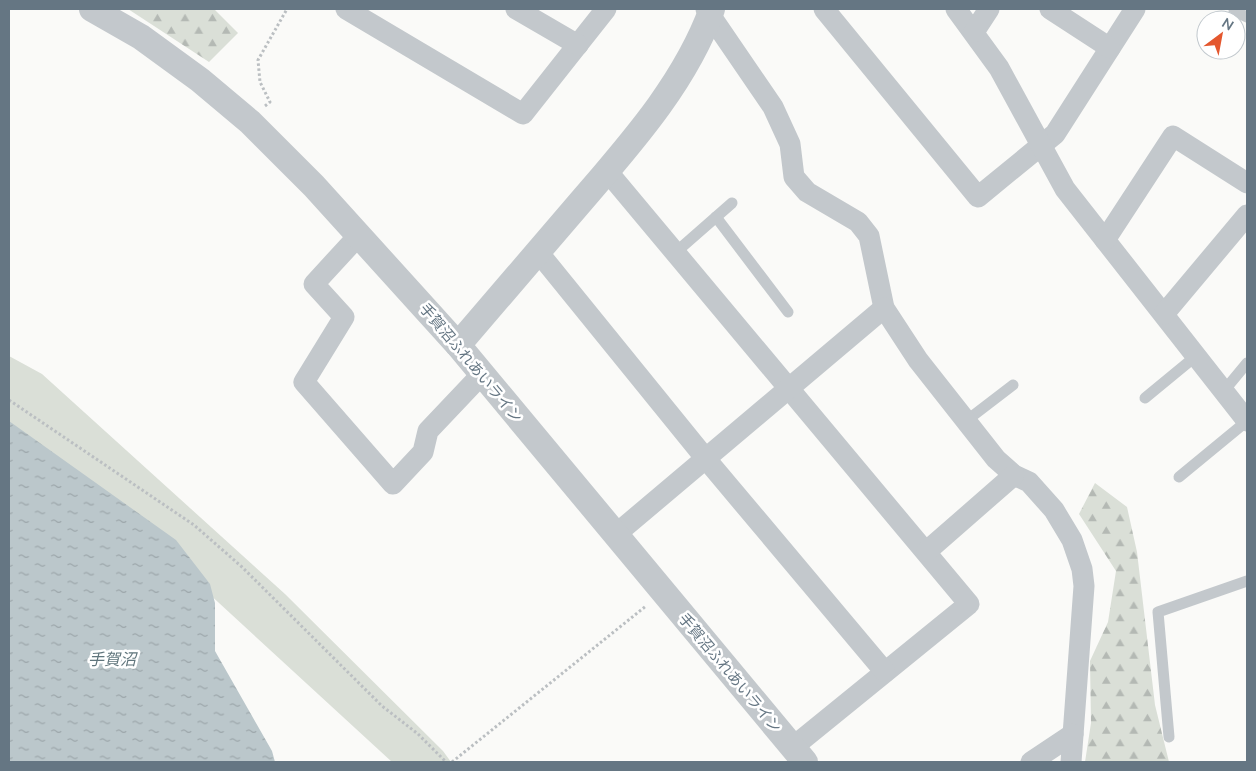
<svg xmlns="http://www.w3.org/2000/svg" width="1256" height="771" font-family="Mulish,'Noto Sans JP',sans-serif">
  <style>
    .forest { fill: url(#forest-firs) }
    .park { fill: #dadfd7 }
    .water { fill: url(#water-ripples) }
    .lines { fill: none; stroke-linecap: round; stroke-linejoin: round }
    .path { stroke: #bbbfc2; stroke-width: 3; stroke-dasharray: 2.5 2.5; stroke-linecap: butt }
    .service { stroke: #c3c8cc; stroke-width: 11 }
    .minor { stroke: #c3c8cc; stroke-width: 21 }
    .tertiary { stroke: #c3c8cc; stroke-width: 26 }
    .labels { text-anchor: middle; stroke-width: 5; stroke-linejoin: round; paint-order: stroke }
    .street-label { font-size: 15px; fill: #657683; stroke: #fff }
    .water-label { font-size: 16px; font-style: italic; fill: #60757c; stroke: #fff }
  </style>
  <defs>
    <pattern id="forest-firs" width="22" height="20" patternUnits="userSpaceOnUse" patternTransform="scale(1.25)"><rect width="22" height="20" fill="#dadfd7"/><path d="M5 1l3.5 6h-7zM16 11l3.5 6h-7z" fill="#b4b9b4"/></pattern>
    <pattern id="water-ripples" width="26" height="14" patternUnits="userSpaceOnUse" patternTransform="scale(1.25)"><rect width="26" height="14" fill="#bbc7cb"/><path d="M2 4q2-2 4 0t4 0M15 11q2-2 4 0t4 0" fill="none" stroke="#9ca6aa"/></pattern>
  </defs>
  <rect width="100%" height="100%" fill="#fafaf8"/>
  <g class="forest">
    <polygon points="128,9 214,9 238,33 209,62"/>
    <polygon points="1095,483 1127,507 1137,552 1155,705 1169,762 1085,762 1091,723 1090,661 1108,622 1116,571 1079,514"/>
  </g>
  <polygon class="park" points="9,356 42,374 285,594 443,751 451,762 392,762 144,534 9,446"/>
  <polygon class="water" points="9,421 176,540 210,584 215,603 215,651 272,751 275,762 9,762"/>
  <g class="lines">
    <g class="path">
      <polyline points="265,106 270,102 260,82 258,60 287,9"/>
      <polyline points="9,400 194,525 242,567 382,706 418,734 446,762"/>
      <polyline points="452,762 646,606"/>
    </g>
    <g class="service">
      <polyline points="1236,9 1234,11 1247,17"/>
      <polyline points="716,217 788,312"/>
      <polyline points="675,253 732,203"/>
      <polyline points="1223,392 1247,363"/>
      <polyline points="1145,398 1196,356"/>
      <polyline points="966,421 1013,385"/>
      <polyline points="1179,477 1247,421"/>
      <polyline points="1169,737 1158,612 1247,581"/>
    </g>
    <g class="minor">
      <polyline points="346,9 523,114 606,9"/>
      <polyline points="516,9 578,45"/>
      <polyline points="706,9 773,107 790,144 794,177 807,192 858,222 869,236 884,308 918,360 996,459 1014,475 1029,482 1054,510 1072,540 1082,569 1084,586 1071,762"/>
      <polyline points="824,9 978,197 1055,134 1135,9"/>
      <polyline points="956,9 999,68 1065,189 1247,421"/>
      <polyline points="1050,9 1110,48"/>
      <polyline points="974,32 989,9"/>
      <polyline points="607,171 969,604 793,747"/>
      <polyline points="359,235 314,284 344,317 304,382 393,484 423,452 428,431 482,374"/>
      <polyline points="1105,240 1173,136 1247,183"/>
      <polyline points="538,252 706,459 885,672"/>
      <polyline points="1164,314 1247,215"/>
      <polyline points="615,535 884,308"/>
      <polyline points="927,551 1014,475"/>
      <polyline points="1031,762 1073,734"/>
    </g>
    <g class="tertiary">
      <polyline points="92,9 141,37 200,80 250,122 314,186 458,345 805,762"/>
      <path d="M458,345C500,296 542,247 584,198C633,141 686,81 712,9"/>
    </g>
  </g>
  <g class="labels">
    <g class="street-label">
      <text transform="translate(471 363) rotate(50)" y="5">手賀沼ふれあいライン</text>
      <text transform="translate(730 673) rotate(50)" y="5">手賀沼ふれあいライン</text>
    </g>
    <g class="water-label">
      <text x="112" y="665">手賀沼</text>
    </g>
  </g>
  <rect width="1256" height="771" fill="none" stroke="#657683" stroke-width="20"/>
  <g transform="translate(1221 35) rotate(32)"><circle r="24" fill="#ffffff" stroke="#c1c8cd"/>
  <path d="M0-4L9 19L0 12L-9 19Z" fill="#e4572e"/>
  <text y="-8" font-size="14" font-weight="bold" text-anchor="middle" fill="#657683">N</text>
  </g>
</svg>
